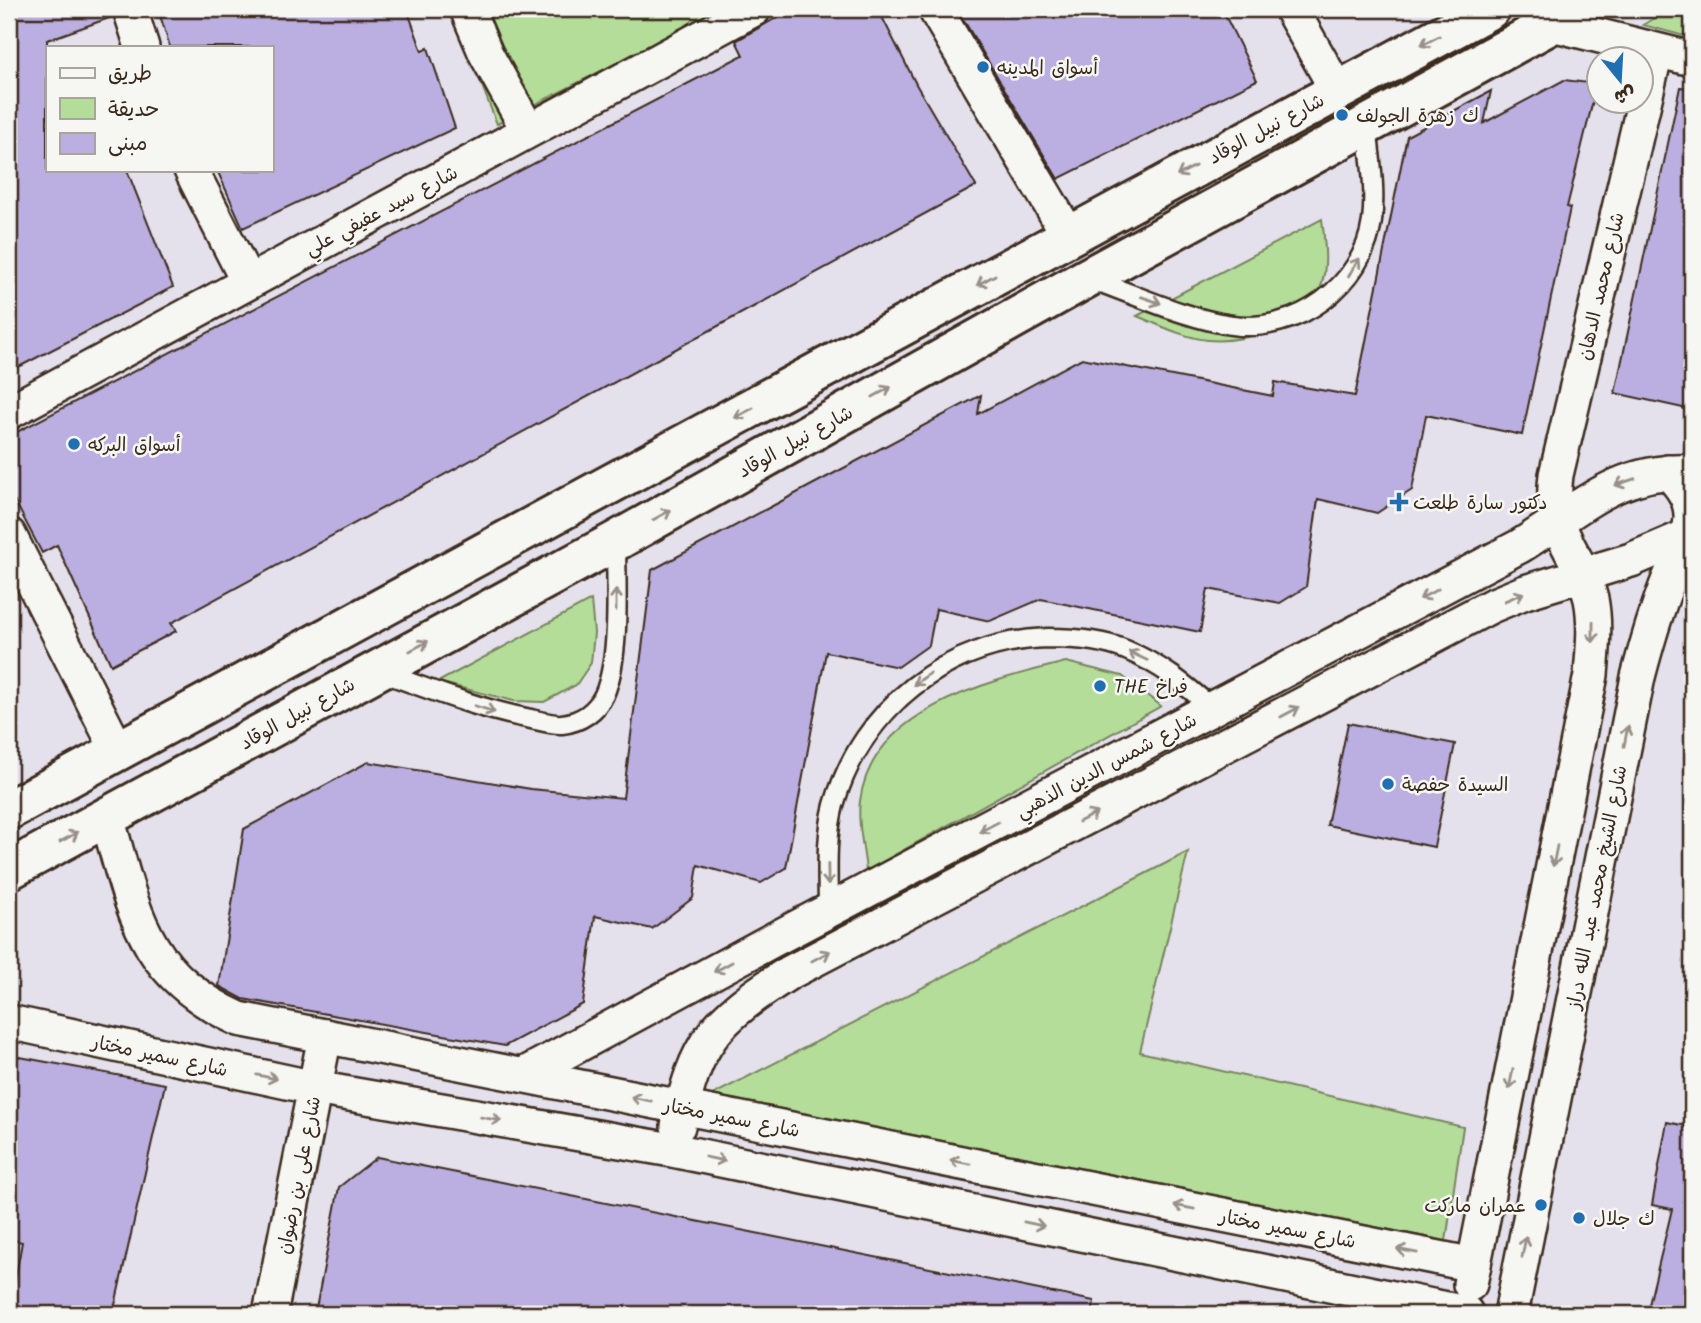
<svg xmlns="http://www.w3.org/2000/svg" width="1701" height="1323" font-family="Kalam,'Playpen Sans Arabic',sans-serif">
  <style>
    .green { fill: #b4dd9a; stroke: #78845c; stroke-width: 2 }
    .building { fill: #baafe0; stroke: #3b2a1e; stroke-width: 2 }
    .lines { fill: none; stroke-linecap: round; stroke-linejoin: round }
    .lane-casing { stroke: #3b2a1e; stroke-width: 23 }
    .street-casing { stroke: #3b2a1e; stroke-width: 38 }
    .secondary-casing { stroke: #3b2a1e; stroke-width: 44 }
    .lane { stroke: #f6f6f2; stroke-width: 18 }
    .street { stroke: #f6f6f2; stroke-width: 33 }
    .secondary { stroke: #f6f6f2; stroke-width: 38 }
    .oneway { stroke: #989088 }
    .poi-dot { fill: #1f6fb2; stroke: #f6f6f2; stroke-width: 2.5 }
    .labels { text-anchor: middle; stroke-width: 5; stroke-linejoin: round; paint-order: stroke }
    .poi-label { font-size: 19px; fill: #3b2a1e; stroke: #f6f6f2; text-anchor: start }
    .street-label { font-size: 19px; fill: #3b2a1e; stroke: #f6f6f2 }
  </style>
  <rect width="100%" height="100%" fill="#e4e1ed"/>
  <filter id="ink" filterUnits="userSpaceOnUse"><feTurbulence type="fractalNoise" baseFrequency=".0143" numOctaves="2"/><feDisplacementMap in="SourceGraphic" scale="14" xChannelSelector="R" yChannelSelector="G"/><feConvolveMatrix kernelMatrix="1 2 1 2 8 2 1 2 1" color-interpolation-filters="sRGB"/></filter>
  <g filter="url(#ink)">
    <g class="green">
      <polygon points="452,9 723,9 497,124"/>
      <polygon points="1670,9 1692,9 1692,38 1643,25"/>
      <path d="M1322,219C1325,243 1330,277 1315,299C1296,328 1241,343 1208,340C1185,338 1159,325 1137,316Z"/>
      <polygon points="591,600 594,633 591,663 576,685 544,702 514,701 438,682"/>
      <path d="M1066,662L1122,676L1161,706L866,871C864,849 857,822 860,801C872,708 990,681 1066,662Z"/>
      <polygon points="1188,852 1140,1052 1463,1127 1446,1241 712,1095"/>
    </g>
    <g class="building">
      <polygon points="9,9 111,9 112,17 47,40 47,170 127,170 173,287 9,372"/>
      <polygon points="158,9 407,9 422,51 428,48 455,128 243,228 217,170 271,170 271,47 170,47"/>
      <polygon points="792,9 878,9 917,86 976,186 171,623 176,631 111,665 57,545 42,553 9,490 9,436 743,55 736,41"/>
      <polygon points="957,9 1222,9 1257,80 1058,179"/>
      <polygon points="1564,80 1597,84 1567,207 1570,208 1522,435 1426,415 1412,490 1377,513 1318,499 1306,587 1280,603 1208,589 1200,632 1041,599 990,621 936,609 929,645 898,667 826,652 786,868 761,883 698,865 693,898 652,929 595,916 583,1004 505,1046 243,999 219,986 244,829 368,762 531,789 623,798 652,570 981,395 978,414 1082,358 1273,396 1275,382 1355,396 1407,136 1491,91 1484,123"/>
      <polygon points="1680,87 1692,88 1692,410 1615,393"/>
      <polygon points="1348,723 1455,744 1434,847 1327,825"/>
      <polygon points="9,1055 165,1084 113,1314 9,1314 22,1242 9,1239"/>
      <polygon points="1667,1122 1692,1127 1692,1314 1648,1309 1672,1209 1652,1205"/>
      <polygon points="377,1157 1094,1301 1092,1314 315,1314 339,1187"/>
    </g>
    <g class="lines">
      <g class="lane-casing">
        <g id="lane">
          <path d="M1090,279C1134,294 1187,319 1232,325C1296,334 1363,286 1372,221C1376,189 1370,156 1367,125"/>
          <path d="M378,671C429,689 478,709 531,719C541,721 553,725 562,724C581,722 596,711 604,695C621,656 616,583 616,541"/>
          <path d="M828,911C828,877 825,839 834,805C862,708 947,641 1048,638C1073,638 1102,640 1126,650C1160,664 1186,685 1213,709"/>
        </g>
      </g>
      <g class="street-casing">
        <g id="street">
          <polyline points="130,9 142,47"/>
          <polyline points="467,9 486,54 528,130"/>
          <polyline points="935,9 1068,234"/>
          <polyline points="1291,9 1337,90"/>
          <polyline points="1552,24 1692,59"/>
          <polyline points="191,170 248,282"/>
          <polyline points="9,412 754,9"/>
          <polyline points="9,535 118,751"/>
          <path d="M107,817C134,911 141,974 239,1019L1474,1265"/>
          <polyline points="9,1022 315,1088 672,1150 1466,1313"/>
          <path d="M523,1075L771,941L1520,546C1579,510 1617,468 1692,472"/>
          <path d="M678,1126C696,1041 714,1021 787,974L1491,606L1525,592L1631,560L1692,534"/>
          <path d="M1470,1284L1591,675C1593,650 1596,624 1591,599C1579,548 1548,538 1556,475L1656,52"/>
          <polyline points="270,1314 325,1036"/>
          <path d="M1511,1314L1638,677C1646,646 1655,615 1667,584C1675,563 1689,542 1691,519C1692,499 1681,485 1668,472"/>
        </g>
      </g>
      <g class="secondary-casing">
        <g id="secondary">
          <path d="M9,810C503,544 995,273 1490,9"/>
          <polyline points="9,870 616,541 1087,278 1579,9"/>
        </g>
      </g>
      <use href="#lane" class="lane"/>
      <use href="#street" class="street"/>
      <use href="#secondary" class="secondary"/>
    </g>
    <defs><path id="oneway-shaft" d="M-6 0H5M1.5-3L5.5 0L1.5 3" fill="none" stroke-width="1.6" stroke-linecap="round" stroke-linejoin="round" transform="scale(1.75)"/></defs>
    <g class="oneway">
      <use href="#oneway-shaft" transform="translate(1430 41) rotate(152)"/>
      <use href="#oneway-shaft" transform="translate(1186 171) rotate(152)"/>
      <use href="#oneway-shaft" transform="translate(1354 267) rotate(-58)"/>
      <use href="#oneway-shaft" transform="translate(986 280) rotate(151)"/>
      <use href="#oneway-shaft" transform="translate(1151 300) rotate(19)"/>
      <use href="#oneway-shaft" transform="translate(882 392) rotate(-29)"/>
      <use href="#oneway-shaft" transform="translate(744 413) rotate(152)"/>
      <use href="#oneway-shaft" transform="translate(1625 482) rotate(161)"/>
      <use href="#oneway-shaft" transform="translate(662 515) rotate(-29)"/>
      <use href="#oneway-shaft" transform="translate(1429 594) rotate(152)"/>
      <use href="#oneway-shaft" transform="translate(1514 597) rotate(-23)"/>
      <use href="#oneway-shaft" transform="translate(616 600) rotate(-90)"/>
      <use href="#oneway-shaft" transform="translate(1593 632) rotate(90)"/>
      <use href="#oneway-shaft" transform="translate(419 646) rotate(-28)"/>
      <use href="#oneway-shaft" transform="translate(1138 656) rotate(-154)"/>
      <use href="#oneway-shaft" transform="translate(922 679) rotate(145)"/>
      <use href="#oneway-shaft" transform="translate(485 709) rotate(18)"/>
      <use href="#oneway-shaft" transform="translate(1290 712) rotate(-28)"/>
      <use href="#oneway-shaft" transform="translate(1626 736) rotate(-79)"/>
      <use href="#oneway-shaft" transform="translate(1088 817) rotate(-28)"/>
      <use href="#oneway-shaft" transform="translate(989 827) rotate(152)"/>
      <use href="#oneway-shaft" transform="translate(69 837) rotate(-29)"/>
      <use href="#oneway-shaft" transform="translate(1555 856) rotate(101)"/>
      <use href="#oneway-shaft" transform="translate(828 875) rotate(89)"/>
      <use href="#oneway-shaft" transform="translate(821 956) rotate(-28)"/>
      <use href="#oneway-shaft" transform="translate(723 967) rotate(151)"/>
      <use href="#oneway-shaft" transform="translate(267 1077) rotate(12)"/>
      <use href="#oneway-shaft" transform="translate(1511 1079) rotate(101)"/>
      <use href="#oneway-shaft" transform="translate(641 1099) rotate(-169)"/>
      <use href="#oneway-shaft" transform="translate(491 1119) rotate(10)"/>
      <use href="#oneway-shaft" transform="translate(715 1159) rotate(12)"/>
      <use href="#oneway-shaft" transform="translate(960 1162) rotate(-169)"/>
      <use href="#oneway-shaft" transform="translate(1184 1207) rotate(-169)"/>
      <use href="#oneway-shaft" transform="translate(1034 1224) rotate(12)"/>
      <use href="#oneway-shaft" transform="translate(1524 1247) rotate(-79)"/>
      <use href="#oneway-shaft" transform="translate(1407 1251) rotate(-169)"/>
    </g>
  </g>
  <g class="poi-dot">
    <circle cx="983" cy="67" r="7"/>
    <circle cx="1342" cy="115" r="7"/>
    <circle cx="74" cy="444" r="7"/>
    <path d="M1395.5 491.5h7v7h7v7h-7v7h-7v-7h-7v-7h7z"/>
    <circle cx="1100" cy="686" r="7"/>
    <circle cx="1388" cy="784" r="7"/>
    <circle cx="1541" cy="1205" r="7"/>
    <circle cx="1579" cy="1218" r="7"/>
  </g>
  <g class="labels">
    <g class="poi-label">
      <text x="997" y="74">أسواق المدينه</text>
      <text x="1356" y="122">ك زهرة الجولف</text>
      <text x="88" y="451">أسواق البركه</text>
      <text x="1413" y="509">دكتور سارة طلعت</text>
      <text x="1114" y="693">THE فراخ</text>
      <text x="1402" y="791">السيدة حفصة</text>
      <text x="1527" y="1212" text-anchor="end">عمران ماركت</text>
      <text x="1593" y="1225">ك جلال</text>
    </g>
    <g class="street-label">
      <text transform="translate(1266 128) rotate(-28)" y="7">شارع نبيل الوقاد</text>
      <text transform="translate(381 210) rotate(-28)" y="7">شارع سيد عفيفي علي</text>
      <text transform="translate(1600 286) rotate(-77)" y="7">شارع محمد الدهان</text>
      <text transform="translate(795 441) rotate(-29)" y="7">شارع نبيل الوقاد</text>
      <text transform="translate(297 713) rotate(-29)" y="7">شارع نبيل الوقاد</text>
      <text transform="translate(1106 765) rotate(-28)" y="7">شارع شمس الدين الذهبي</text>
      <text transform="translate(1596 887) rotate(-79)" y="7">شارع الشيخ محمد عبد الله دراز</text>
      <text transform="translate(160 1055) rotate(12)" y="7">شارع سمير مختار</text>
      <text transform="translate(732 1117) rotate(11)" y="7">شارع سمير مختار</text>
      <text transform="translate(298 1175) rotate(-79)" y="7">شارع على بن رضوان</text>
      <text transform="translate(1288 1228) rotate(11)" y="7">شارع سمير مختار</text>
    </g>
  </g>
  <rect width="1701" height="1323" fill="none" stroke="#f6f6f2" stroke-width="35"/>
  <rect x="18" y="18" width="1666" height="1288" fill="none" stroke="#3b2a1e" stroke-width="2.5" filter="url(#ink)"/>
  <rect x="46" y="46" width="228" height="126" fill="#f6f6f2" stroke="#aba49d" stroke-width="2"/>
  <rect x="60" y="68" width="35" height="10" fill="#f6f6f2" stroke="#aba49d" stroke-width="2"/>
  <text x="108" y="80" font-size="21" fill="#3b2a1e">طريق</text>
  <rect x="60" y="98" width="35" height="21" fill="#b4dd9a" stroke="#aba49d" stroke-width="2"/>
  <text x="108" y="116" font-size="21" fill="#3b2a1e">حديقة</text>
  <rect x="60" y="133" width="35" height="21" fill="#baafe0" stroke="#aba49d" stroke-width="2"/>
  <text x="108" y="150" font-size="21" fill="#3b2a1e">مبنى</text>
  <g transform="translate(1620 80) rotate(162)"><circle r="33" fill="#f6f6f2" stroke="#aba49d" stroke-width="2"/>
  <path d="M0-5L12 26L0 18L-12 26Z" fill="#1f6fb2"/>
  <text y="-10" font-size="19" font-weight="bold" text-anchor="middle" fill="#3b2a1e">ش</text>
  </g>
</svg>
